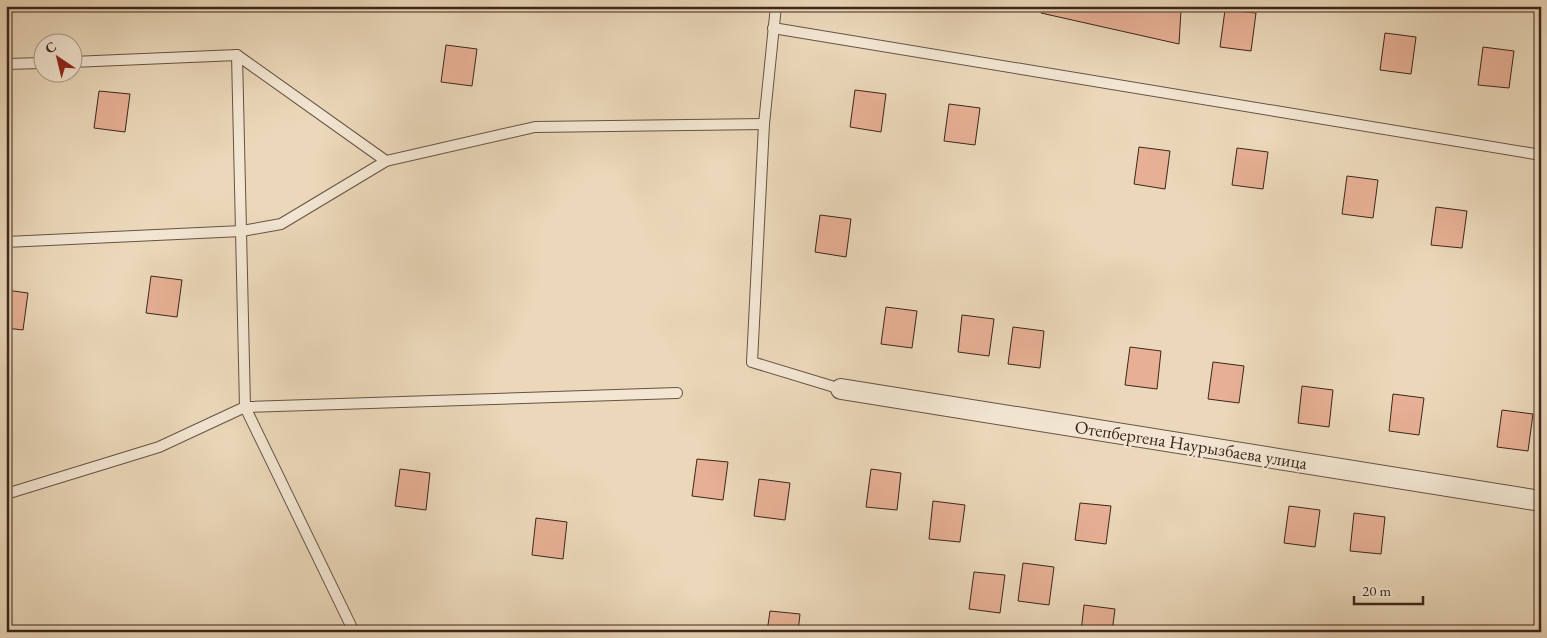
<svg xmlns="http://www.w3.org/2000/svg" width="1547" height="638" font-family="'EB Garamond',serif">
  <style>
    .building { fill: #e7b095; stroke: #3c261b }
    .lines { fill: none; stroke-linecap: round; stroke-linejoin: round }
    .lane-casing { stroke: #685243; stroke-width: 12 }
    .street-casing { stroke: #685243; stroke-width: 22 }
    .lane { stroke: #f2e6d2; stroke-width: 10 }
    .street { stroke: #f2e6d2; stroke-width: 20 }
    .labels { text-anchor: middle; stroke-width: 4; stroke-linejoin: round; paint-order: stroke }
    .street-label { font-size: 18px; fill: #3c261b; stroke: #f2e6d2 }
  </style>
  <rect width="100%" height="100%" fill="#ebd8ba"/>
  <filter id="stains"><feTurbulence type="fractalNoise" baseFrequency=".004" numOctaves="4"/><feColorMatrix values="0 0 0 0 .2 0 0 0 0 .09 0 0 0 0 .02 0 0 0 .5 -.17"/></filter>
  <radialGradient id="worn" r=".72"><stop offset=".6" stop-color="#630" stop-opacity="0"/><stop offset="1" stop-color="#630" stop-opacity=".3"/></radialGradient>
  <g class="building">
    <polygon points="1042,6 1188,6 1181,10 1179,44 1041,13"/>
    <polygon points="1225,10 1256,13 1251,51 1220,47"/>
    <polygon points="1385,33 1416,37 1411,74 1380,70"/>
    <polygon points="446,45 477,49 472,86 441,82"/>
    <polygon points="1483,47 1514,51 1509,88 1478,85"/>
    <polygon points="855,90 886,94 881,132 850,127"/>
    <polygon points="99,91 130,94 125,132 94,128"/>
    <polygon points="949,104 980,108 975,145 944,141"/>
    <polygon points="1139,147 1170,151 1165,189 1134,184"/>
    <polygon points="1237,148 1268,152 1263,189 1232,185"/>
    <polygon points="1347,176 1378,180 1373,218 1342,214"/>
    <polygon points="1436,207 1467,211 1462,248 1431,245"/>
    <polygon points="820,215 851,219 846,257 815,252"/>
    <polygon points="151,276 182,280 177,317 146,313"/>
    <polygon points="6,290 28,293 23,330 6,328"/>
    <polygon points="886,307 917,311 912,348 881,344"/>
    <polygon points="962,315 994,319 989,356 958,352"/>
    <polygon points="1013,327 1044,331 1040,368 1008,364"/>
    <polygon points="1130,347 1161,351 1157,389 1125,385"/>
    <polygon points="1213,362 1244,366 1239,403 1208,399"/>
    <polygon points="1302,386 1333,390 1329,427 1298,423"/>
    <polygon points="1393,394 1424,398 1419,435 1389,431"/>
    <polygon points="1502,410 1533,414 1528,451 1497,447"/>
    <polygon points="697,459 728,462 723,500 692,496"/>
    <polygon points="400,469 430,473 426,510 395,506"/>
    <polygon points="871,469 901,473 897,510 866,507"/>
    <polygon points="759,479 790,483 785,520 754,516"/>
    <polygon points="933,501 965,505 960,542 929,539"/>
    <polygon points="1080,503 1111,506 1106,544 1075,540"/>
    <polygon points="1289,506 1320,510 1315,547 1284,543"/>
    <polygon points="1354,513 1385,517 1381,554 1350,551"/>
    <polygon points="536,518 567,522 563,559 532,555"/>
    <polygon points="1023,563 1054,567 1049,605 1018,601"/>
    <polygon points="974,572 1005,575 1000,613 969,609"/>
    <polygon points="1084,605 1115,609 1112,632 1081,632"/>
    <polygon points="770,611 800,614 798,632 767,632"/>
  </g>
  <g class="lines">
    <g class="lane-casing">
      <g id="lane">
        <polyline points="776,6 764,124 752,362 841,389"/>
        <polyline points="773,28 1541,155"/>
        <polyline points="237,55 245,407 354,632"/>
        <polyline points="72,62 237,55 386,161"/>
        <polyline points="6,64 42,63"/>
        <polyline points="6,242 242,231 281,224 386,161 535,127 764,124"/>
        <polyline points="6,494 159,447 245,407 677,393"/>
      </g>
    </g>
    <g class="street-casing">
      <polyline id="street" points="841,389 1541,501"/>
    </g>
    <use href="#lane" class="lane"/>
    <use href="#street" class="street"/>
  </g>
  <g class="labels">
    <g class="street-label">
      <text transform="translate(1191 445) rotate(9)" y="6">Отепбергена Наурызбаева улица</text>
    </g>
  </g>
  <rect width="1547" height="638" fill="none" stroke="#ebd8ba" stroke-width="25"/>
  <rect x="8" y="8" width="1532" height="623" fill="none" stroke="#3c261b" stroke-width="2.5"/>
  <rect x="12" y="12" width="1522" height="613" fill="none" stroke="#3c261b"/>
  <g transform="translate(58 58) rotate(325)"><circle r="24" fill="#f2e6d2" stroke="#a99989"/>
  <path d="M0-4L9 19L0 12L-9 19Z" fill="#8f2418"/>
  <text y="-8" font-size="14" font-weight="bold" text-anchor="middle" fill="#3c261b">С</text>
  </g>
  <path d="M1354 596v8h69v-8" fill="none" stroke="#3c261b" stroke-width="2.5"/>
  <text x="1362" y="596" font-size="15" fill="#3c261b" stroke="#f2e6d2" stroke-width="4" paint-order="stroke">20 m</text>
  <rect width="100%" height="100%" filter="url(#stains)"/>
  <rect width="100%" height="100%" fill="url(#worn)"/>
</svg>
